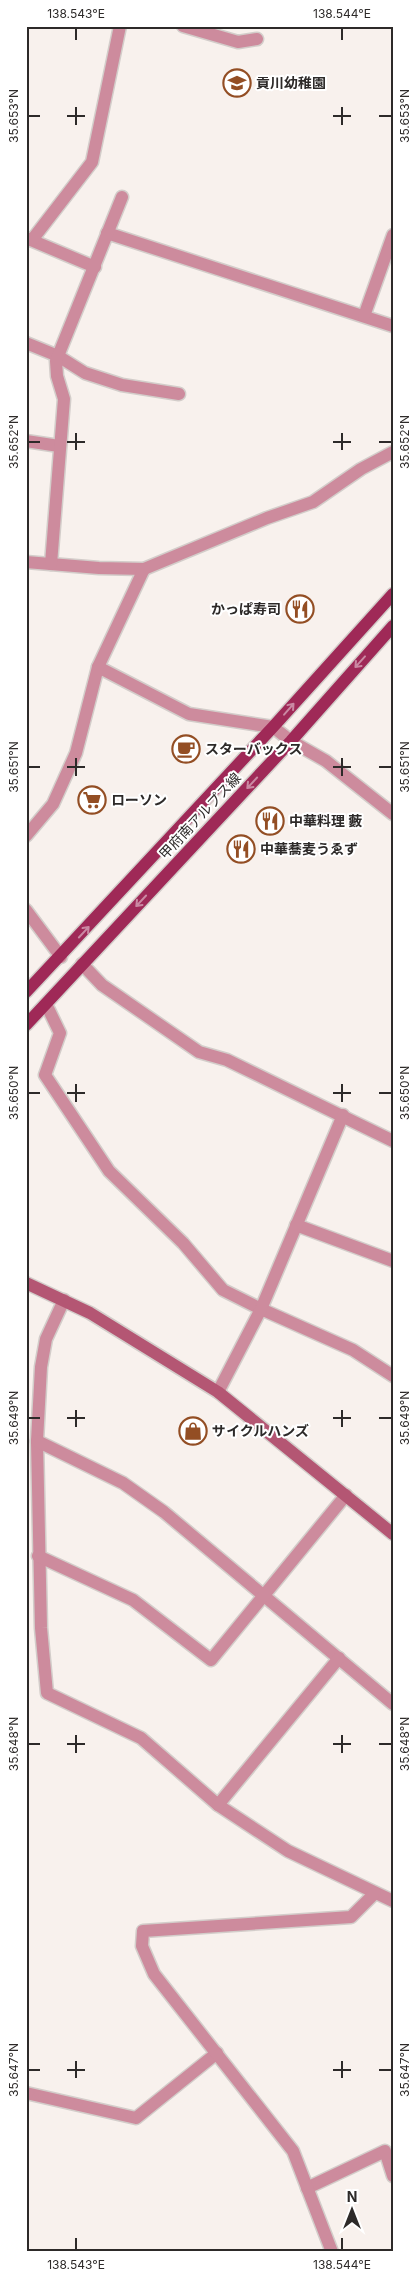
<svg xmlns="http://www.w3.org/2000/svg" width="419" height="2278" font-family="Inter,'Noto Sans JP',sans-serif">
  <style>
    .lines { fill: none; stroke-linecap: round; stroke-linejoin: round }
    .street-casing { stroke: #d3cdca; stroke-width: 15 }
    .secondary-casing { stroke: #d3cdca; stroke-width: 15 }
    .primary-casing { stroke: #d3cdca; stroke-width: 15 }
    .street { stroke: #cd8b9d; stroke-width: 12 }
    .secondary { stroke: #b45673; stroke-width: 12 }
    .primary { stroke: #9f2957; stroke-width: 12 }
    .oneway { stroke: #ca89a3 }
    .ticks { fill: none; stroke: #2d2a29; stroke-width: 2 }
    .labels { text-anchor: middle; stroke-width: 4; stroke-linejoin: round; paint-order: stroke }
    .poi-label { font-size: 14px; font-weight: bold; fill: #2d2a29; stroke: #fff; text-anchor: start }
    .street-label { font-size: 14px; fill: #2d2a29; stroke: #fff }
    .neatline { fill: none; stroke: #2d2a29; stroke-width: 2 }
    .ticks-label { font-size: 12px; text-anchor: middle; fill: #2d2a29 }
  </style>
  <rect width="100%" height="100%" fill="#f8f1ed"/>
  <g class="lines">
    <g class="street-casing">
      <g id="street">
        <polyline points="183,26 238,42 257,39"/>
        <polyline points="107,233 393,326"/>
        <polyline points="26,238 95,267"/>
        <polyline points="32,240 92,162 120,26"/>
        <polyline points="364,316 393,235"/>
        <polyline points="26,343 58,356 85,373 122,385 179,394"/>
        <polyline points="26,441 59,446"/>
        <polyline points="26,562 99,568 144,569 267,518 313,502 361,469 393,452"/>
        <polyline points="51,564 64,399 57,376 56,361 122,197"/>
        <polyline points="98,667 189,714 273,727 291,741 326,761 393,814"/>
        <polyline points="26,836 53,804 76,753 98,667 144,569"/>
        <polyline points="26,910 61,957"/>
        <polyline points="82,964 102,985 199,1052 227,1060 393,1141"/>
        <polyline points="46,1004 60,1033 45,1075 109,1171 183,1243 223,1290 261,1309 353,1350 393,1376"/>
        <polyline points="296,1225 393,1261"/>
        <polyline points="64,1300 46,1339 41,1367 37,1441 41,1628 47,1693 141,1738 218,1805 288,1851 393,1901"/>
        <polyline points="218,1392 261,1309 343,1115"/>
        <polyline points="37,1441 123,1483 164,1512 393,1704"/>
        <polyline points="38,1556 133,1600 211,1660 346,1495"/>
        <polyline points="218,1805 339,1658"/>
        <polyline points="26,2093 136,2118 217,2053"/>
        <polyline points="307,2188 385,2151 393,2176"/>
        <polyline points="332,2252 293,2151 154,1974 142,1946 143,1931 351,1917 375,1893"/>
      </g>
    </g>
    <g class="secondary-casing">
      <polyline id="secondary" points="26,1283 90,1313 218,1392 393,1534"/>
    </g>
    <g class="primary-casing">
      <g id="primary">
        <polyline points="26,992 273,727 393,594"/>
        <polyline points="26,1025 291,741 393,626"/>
      </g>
    </g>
    <use href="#street" class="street"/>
    <use href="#secondary" class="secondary"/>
    <use href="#primary" class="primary"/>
  </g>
  <defs><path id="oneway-shaft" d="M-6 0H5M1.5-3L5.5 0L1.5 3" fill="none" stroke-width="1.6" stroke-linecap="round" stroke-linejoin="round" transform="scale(1.25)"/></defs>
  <g class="oneway">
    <use href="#oneway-shaft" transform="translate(360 662) rotate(132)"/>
    <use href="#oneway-shaft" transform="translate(289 709) rotate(-49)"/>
    <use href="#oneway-shaft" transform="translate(252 783) rotate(133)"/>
    <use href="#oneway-shaft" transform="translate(141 901) rotate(133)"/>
    <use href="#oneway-shaft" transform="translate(84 932) rotate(-47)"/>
  </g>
  <path class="ticks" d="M76,28V40M342,28V40M76,107V125M342,107V125M28,116H40M67,116H85M333,116H351M379,116H392M76,433V450M342,433V450M28,442H40M67,442H85M333,442H351M379,442H392M76,758V776M342,758V776M28,767H40M67,767H85M333,767H351M379,767H392M76,1084V1102M342,1084V1102M28,1093H40M67,1093H85M333,1093H351M379,1093H392M76,1410V1427M342,1410V1427M28,1418H40M67,1418H85M333,1418H351M379,1418H392M76,1735V1753M342,1735V1753M28,1744H40M67,1744H85M333,1744H351M379,1744H392M76,2061V2078M342,2061V2078M28,2070H40M67,2070H85M333,2070H351M379,2070H392M76,2238V2250M342,2238V2250"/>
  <defs>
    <g id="school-ring" transform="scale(1.4375)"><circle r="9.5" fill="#fff" stroke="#934e24" stroke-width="1.5"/><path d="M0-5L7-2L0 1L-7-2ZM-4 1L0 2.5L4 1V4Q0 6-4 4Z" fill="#934e24"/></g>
    <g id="restaurant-ring" transform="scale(1.4375)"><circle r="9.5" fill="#fff" stroke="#934e24" stroke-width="1.5"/><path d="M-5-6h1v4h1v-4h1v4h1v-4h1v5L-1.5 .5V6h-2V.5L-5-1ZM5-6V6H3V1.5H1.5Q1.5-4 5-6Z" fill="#934e24"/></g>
    <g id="cafe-ring" transform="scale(1.4375)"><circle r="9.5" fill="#fff" stroke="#934e24" stroke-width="1.5"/><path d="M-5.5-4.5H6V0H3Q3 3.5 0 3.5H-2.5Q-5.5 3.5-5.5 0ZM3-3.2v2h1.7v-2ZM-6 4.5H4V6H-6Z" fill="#934e24"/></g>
    <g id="supermarket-ring" transform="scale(1.4375)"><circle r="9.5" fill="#fff" stroke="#934e24" stroke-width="1.5"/><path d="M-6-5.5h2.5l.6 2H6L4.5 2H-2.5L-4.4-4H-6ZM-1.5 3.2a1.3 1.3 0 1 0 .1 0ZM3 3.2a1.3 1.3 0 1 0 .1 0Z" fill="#934e24"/></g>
    <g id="shop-ring" transform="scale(1.4375)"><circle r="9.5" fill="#fff" stroke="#934e24" stroke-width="1.5"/><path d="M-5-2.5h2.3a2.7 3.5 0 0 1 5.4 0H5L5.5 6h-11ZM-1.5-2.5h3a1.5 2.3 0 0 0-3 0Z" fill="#934e24"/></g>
  </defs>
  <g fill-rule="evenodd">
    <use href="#school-ring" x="237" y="83"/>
    <use href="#restaurant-ring" x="300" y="609"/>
    <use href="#cafe-ring" x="186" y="749"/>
    <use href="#supermarket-ring" x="92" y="800"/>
    <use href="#restaurant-ring" x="270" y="821"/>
    <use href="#restaurant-ring" x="241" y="849"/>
    <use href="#shop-ring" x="193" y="1431"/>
  </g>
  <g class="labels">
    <g class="poi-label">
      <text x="256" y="88">貢川幼稚園</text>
      <text x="281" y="614" text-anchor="end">かっぱ寿司</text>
      <text x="205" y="754">スターバックス</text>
      <text x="111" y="805">ローソン</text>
      <text x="289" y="826">中華料理 藪</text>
      <text x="260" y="854">中華蕎麦うゑず</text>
      <text x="212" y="1436">サイクルハンズ</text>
    </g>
    <g class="street-label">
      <text transform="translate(200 816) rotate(-47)" y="5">甲府南アルプス線</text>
    </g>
  </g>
  <rect width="419" height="2278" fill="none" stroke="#ffffff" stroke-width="55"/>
  <g transform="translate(352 2210)" stroke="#ffffff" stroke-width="4" paint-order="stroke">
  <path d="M0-4L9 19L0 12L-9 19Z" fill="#2d2a29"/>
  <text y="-8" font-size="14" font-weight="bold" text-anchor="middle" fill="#2d2a29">N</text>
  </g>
  <rect x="28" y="28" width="364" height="2222" class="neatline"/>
  <g class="ticks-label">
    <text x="76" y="18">138.543°E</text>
    <text x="342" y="18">138.544°E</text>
    <text transform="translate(14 116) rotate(-90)" y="4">35.653°N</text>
    <text transform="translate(405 116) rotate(-90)" y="4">35.653°N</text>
    <text transform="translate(14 442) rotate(-90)" y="4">35.652°N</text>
    <text transform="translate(405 442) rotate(-90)" y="4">35.652°N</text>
    <text transform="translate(14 767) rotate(-90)" y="4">35.651°N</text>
    <text transform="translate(405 767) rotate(-90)" y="4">35.651°N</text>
    <text transform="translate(14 1093) rotate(-90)" y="4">35.650°N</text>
    <text transform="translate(405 1093) rotate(-90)" y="4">35.650°N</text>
    <text transform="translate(14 1418) rotate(-90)" y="4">35.649°N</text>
    <text transform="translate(405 1418) rotate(-90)" y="4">35.649°N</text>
    <text transform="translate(14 1744) rotate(-90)" y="4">35.648°N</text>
    <text transform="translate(405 1744) rotate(-90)" y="4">35.648°N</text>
    <text transform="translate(14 2070) rotate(-90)" y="4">35.647°N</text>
    <text transform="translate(405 2070) rotate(-90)" y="4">35.647°N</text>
    <text x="76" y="2269">138.543°E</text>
    <text x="342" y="2269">138.544°E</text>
  </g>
</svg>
